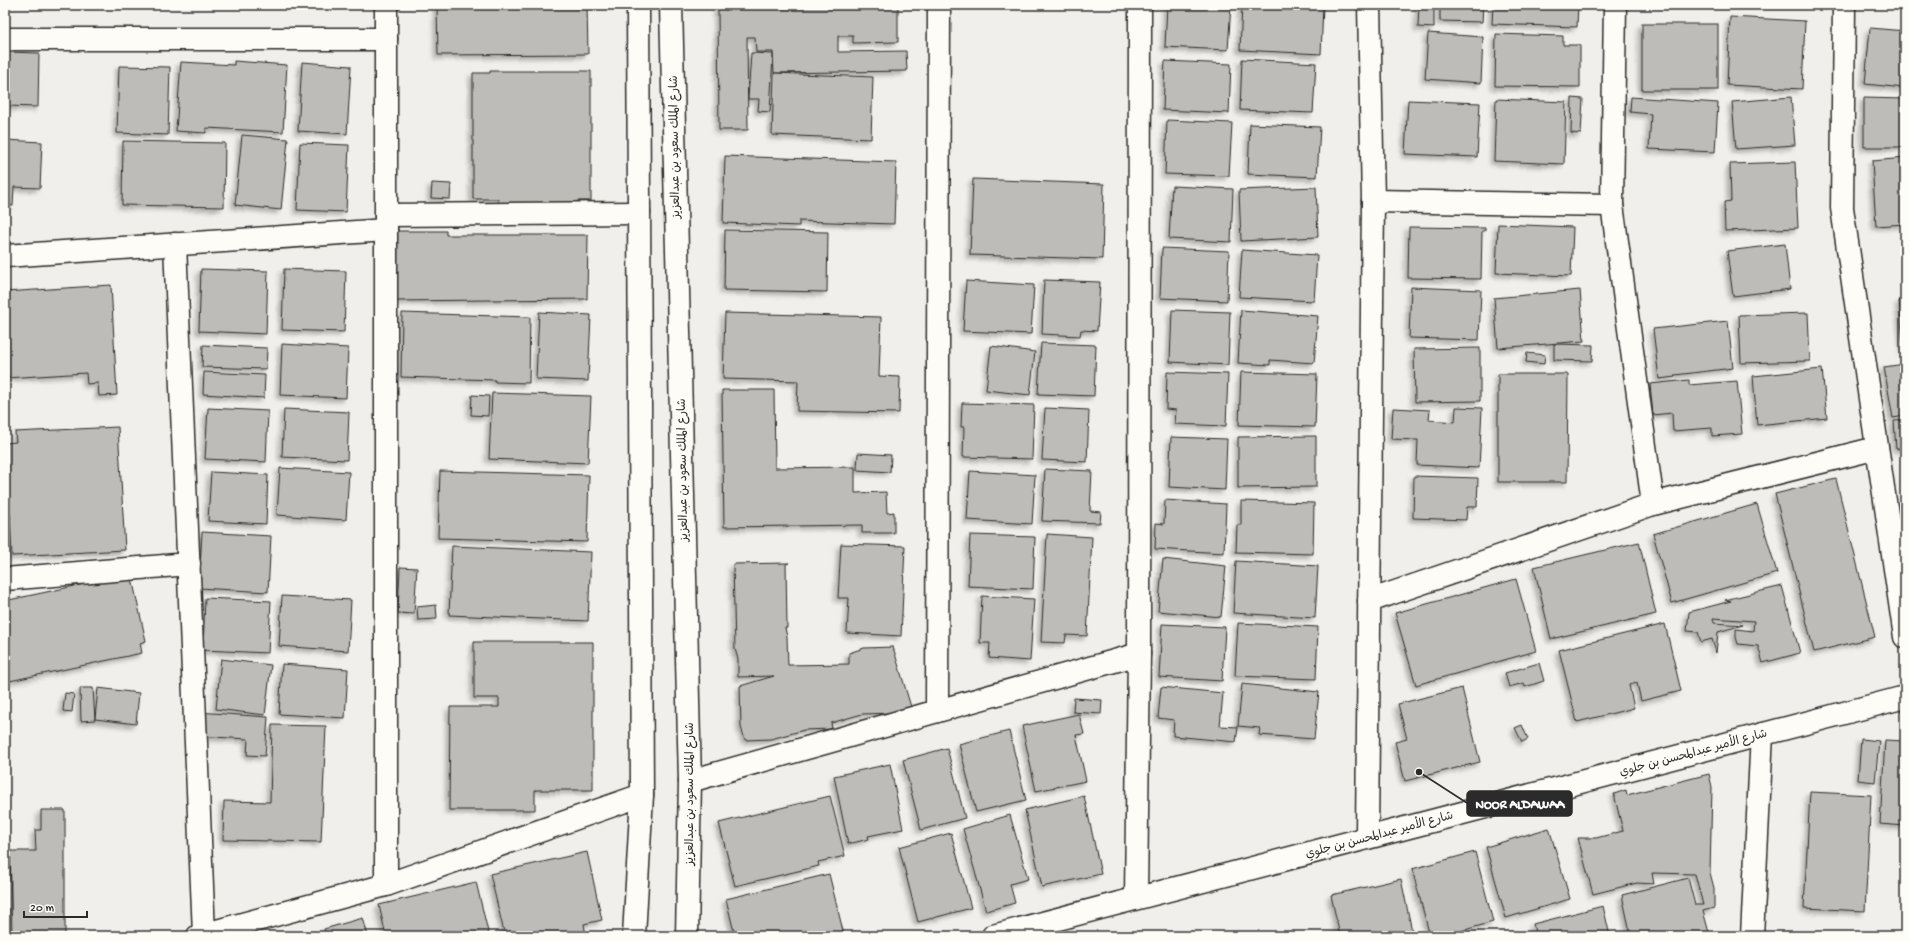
<svg xmlns="http://www.w3.org/2000/svg" width="1910" height="941" font-family="'Gochi Hand','Playpen Sans Arabic',sans-serif">
  <style>
    .building { fill: #bdbcb8; stroke: #2b2b2b; filter: url(#shadow) }
    .lines { fill: none; stroke-linecap: round; stroke-linejoin: round }
    .minor-casing { stroke: #2b2b2b; stroke-width: 25 }
    .major-casing { stroke: #2b2b2b; stroke-width: 25 }
    .minor { stroke: #fdfcf7; stroke-width: 22 }
    .major { stroke: #fdfcf7; stroke-width: 22 }
    .labels { text-anchor: middle; stroke-width: 3; stroke-linejoin: round; paint-order: stroke }
    .street-label { font-size: 12px; fill: #2b2b2b; stroke: #fdfcf7 }
    .leader { fill: none; stroke: #2b2b2b; stroke-width: 1.5 }
    .callout-dot { fill: #2b2b2b; stroke: #fdfcf7; stroke-width: 1.5 }
    .callout { fill: #2b2b2b; stroke: #2b2b2b; stroke-width: 1.5 }
    .callout-label { font-size: 13px; text-anchor: middle; font-weight: bold; fill: #fff }
  </style>
  <defs>
    <filter id="shadow"><feDropShadow dx="-3.5" dy="3.5" stdDeviation="2" flood-color="#0004"/></filter>
  </defs>
  <rect width="100%" height="100%" fill="#f0efeb"/>
  <filter id="ink" filterUnits="userSpaceOnUse"><feTurbulence type="fractalNoise" baseFrequency=".025" numOctaves="2"/><feDisplacementMap in="SourceGraphic" scale="8" xChannelSelector="R" yChannelSelector="G"/><feConvolveMatrix kernelMatrix="1 2 1 2 8 2 1 2 1" color-interpolation-filters="sRGB"/></filter>
  <g filter="url(#ink)">
    <g class="building">
      <polygon points="437,5 587,5 588,54 438,55"/>
      <polygon points="718,5 898,5 898,42 853,43 853,36 838,36 838,52 906,51 907,71 774,73 773,52 756,52 755,37 747,37 748,130 719,130"/>
      <polygon points="1167,5 1231,5 1228,50 1165,47"/>
      <polygon points="1242,5 1323,5 1321,54 1240,50"/>
      <polygon points="1419,5 1434,5 1434,28 1418,27"/>
      <polygon points="1440,5 1483,5 1482,22 1440,21"/>
      <polygon points="1493,5 1578,5 1577,27 1492,24"/>
      <polygon points="1730,17 1805,21 1802,89 1727,85"/>
      <rect x="1642" y="24" width="76" height="66"/>
      <polygon points="1870,28 1905,31 1905,88 1865,84"/>
      <polygon points="1428,33 1483,37 1481,83 1425,79"/>
      <polygon points="1496,34 1563,36 1563,45 1580,45 1580,87 1495,86"/>
      <polygon points="5,52 39,53 38,107 5,106"/>
      <polygon points="751,53 773,54 770,112 758,111 759,99 748,99"/>
      <polygon points="1242,59 1316,63 1313,113 1240,110"/>
      <polygon points="234,61 287,65 283,132 206,128 206,133 176,131 181,62 234,65"/>
      <polygon points="1165,61 1231,64 1229,113 1163,110"/>
      <polygon points="302,62 351,66 347,134 298,131"/>
      <polygon points="119,66 170,67 168,135 117,133"/>
      <polygon points="490,71 591,71 591,201 577,201 577,210 498,210 498,199 473,199 473,73 490,73"/>
      <polygon points="774,73 873,77 871,139 772,135"/>
      <polygon points="1631,97 1718,103 1715,152 1649,149 1651,114 1630,112"/>
      <polygon points="1791,97 1795,145 1736,149 1732,102"/>
      <polygon points="1572,98 1583,99 1581,134 1571,133"/>
      <polygon points="1864,98 1905,99 1905,127 1903,127 1905,147 1864,147"/>
      <polygon points="1496,99 1566,102 1564,164 1494,161"/>
      <polygon points="1408,100 1480,103 1477,157 1405,154"/>
      <polygon points="1167,120 1232,123 1229,176 1165,174"/>
      <polygon points="1250,124 1320,127 1317,177 1248,174"/>
      <polygon points="242,135 288,139 281,210 235,205"/>
      <polygon points="5,140 42,142 40,188 14,187 13,206 5,205"/>
      <polygon points="123,141 225,143 224,207 122,205"/>
      <polygon points="300,143 349,145 346,212 297,210"/>
      <polygon points="725,156 896,162 894,224 799,221 799,226 723,223"/>
      <polygon points="1905,158 1905,224 1876,226 1872,161"/>
      <polygon points="1795,162 1798,228 1725,231 1724,202 1731,201 1730,164"/>
      <polygon points="973,179 1104,184 1102,259 970,255"/>
      <polygon points="432,183 451,184 450,199 431,198"/>
      <polygon points="1172,186 1233,189 1231,242 1169,239"/>
      <polygon points="1316,187 1318,237 1241,241 1239,190"/>
      <polygon points="1498,224 1573,227 1571,276 1496,273"/>
      <polygon points="1409,227 1485,228 1485,231 1482,231 1481,279 1408,278"/>
      <polygon points="725,230 828,232 827,292 724,290"/>
      <polygon points="394,231 446,231 446,235 588,235 587,299 394,301"/>
      <polygon points="1785,244 1790,289 1733,296 1727,251"/>
      <polygon points="1162,248 1229,251 1227,301 1160,298"/>
      <polygon points="1242,250 1317,255 1314,301 1239,297"/>
      <polygon points="201,269 268,271 266,334 199,331"/>
      <polygon points="284,269 346,271 344,332 282,330"/>
      <polygon points="1044,280 1100,282 1097,331 1081,330 1080,336 1042,334"/>
      <polygon points="966,281 1034,285 1031,334 963,331"/>
      <polygon points="111,285 117,395 99,396 98,383 87,384 86,373 5,378 5,292"/>
      <polygon points="1411,287 1481,290 1479,340 1409,338"/>
      <polygon points="1580,290 1584,341 1498,348 1494,298"/>
      <polygon points="1905,300 1905,351 1904,351 1899,301"/>
      <polygon points="1172,310 1230,312 1228,365 1170,362"/>
      <polygon points="1241,310 1318,316 1314,363 1270,360 1270,365 1238,363"/>
      <polygon points="539,312 591,315 588,381 536,379"/>
      <polygon points="402,313 530,317 529,383 495,382 495,380 401,377"/>
      <polygon points="725,313 881,317 879,376 900,377 899,413 797,411 798,381 723,379"/>
      <polygon points="1808,313 1810,361 1741,363 1739,315"/>
      <polygon points="1728,321 1733,368 1675,375 1675,377 1659,379 1653,329"/>
      <polygon points="1041,343 1096,345 1094,396 1038,394"/>
      <polygon points="282,344 348,348 346,398 280,395"/>
      <polygon points="1554,344 1593,345 1592,361 1554,360"/>
      <polygon points="203,345 267,348 266,369 202,367"/>
      <polygon points="991,346 1035,352 1030,395 986,390"/>
      <polygon points="1480,348 1480,401 1415,402 1414,349"/>
      <polygon points="1527,353 1545,355 1544,364 1526,362"/>
      <polygon points="1905,364 1905,416 1893,418 1884,367"/>
      <polygon points="1822,369 1827,418 1757,425 1753,376"/>
      <polygon points="204,372 265,375 264,398 203,394"/>
      <polygon points="1167,372 1228,374 1226,426 1175,424 1176,410 1166,409"/>
      <polygon points="1241,372 1317,374 1315,427 1239,425"/>
      <polygon points="1498,374 1568,374 1567,482 1498,482"/>
      <polygon points="1689,380 1689,385 1737,381 1742,434 1712,436 1712,428 1673,431 1672,413 1653,415 1650,384"/>
      <polygon points="722,390 774,390 775,468 855,467 855,493 886,492 887,513 894,512 894,533 862,533 862,525 724,527"/>
      <polygon points="492,393 591,396 588,463 489,459"/>
      <polygon points="472,395 489,396 488,416 471,415"/>
      <polygon points="962,403 1034,405 1032,459 963,457 964,427 961,427"/>
      <polygon points="1456,407 1482,408 1479,468 1417,465 1418,440 1391,439 1393,408 1430,410 1429,420 1455,422"/>
      <polygon points="208,408 268,411 266,462 205,459"/>
      <polygon points="1045,408 1089,410 1087,462 1042,460"/>
      <polygon points="284,409 349,412 347,460 282,457"/>
      <polygon points="1905,420 1905,448 1896,449 1894,421"/>
      <polygon points="118,427 125,550 12,556 10,514 5,514 5,443 16,442 15,432"/>
      <polygon points="1316,436 1316,487 1238,488 1238,437"/>
      <polygon points="1171,437 1227,439 1225,490 1169,487"/>
      <polygon points="858,453 891,455 890,472 857,470"/>
      <polygon points="280,468 349,472 346,520 277,515"/>
      <polygon points="1045,469 1092,471 1090,511 1101,512 1100,523 1042,521"/>
      <polygon points="440,471 589,475 587,542 438,538"/>
      <polygon points="970,471 1035,475 1032,524 967,520"/>
      <polygon points="211,472 268,475 266,524 208,521"/>
      <polygon points="1414,476 1478,478 1477,507 1467,507 1466,520 1413,518"/>
      <polygon points="1836,479 1875,637 1814,652 1775,494"/>
      <polygon points="1165,500 1226,504 1224,553 1155,549 1156,523 1164,524"/>
      <polygon points="1241,501 1314,503 1313,554 1236,552 1237,525 1241,525"/>
      <polygon points="1757,504 1777,573 1672,603 1653,534"/>
      <polygon points="202,532 271,536 268,592 199,588"/>
      <polygon points="1047,534 1092,537 1087,636 1066,635 1065,643 1041,642"/>
      <polygon points="970,535 1035,537 1033,589 968,586"/>
      <polygon points="1639,542 1656,614 1551,639 1534,567"/>
      <polygon points="841,544 905,546 901,636 847,633 849,598 838,598"/>
      <polygon points="452,546 591,552 588,621 449,615"/>
      <polygon points="1163,559 1226,566 1221,617 1158,611"/>
      <polygon points="1236,561 1318,566 1315,618 1233,613"/>
      <polygon points="789,563 786,564 787,628 785,628 787,637 788,665 849,664 849,653 864,648 893,647 911,707 891,713 862,714 831,723 832,729 804,730 771,739 745,740 741,727 740,686 774,676 738,677 738,659 735,649 733,564"/>
      <polygon points="400,567 417,568 414,614 398,613"/>
      <polygon points="131,574 146,641 140,643 142,653 5,682 5,605 10,604 9,600"/>
      <polygon points="1516,579 1536,651 1416,685 1395,613"/>
      <polygon points="1782,586 1800,653 1763,663 1758,646 1738,644 1736,637 1736,629 1753,631 1754,621 1713,618 1714,623 1743,625 1718,632 1716,653 1712,639 1701,642 1698,632 1687,631 1689,612 1731,601 1725,600"/>
      <polygon points="282,596 351,600 348,651 279,646"/>
      <polygon points="982,596 1034,599 1030,661 989,658 990,643 980,643"/>
      <polygon points="205,598 271,601 268,653 203,650"/>
      <polygon points="436,605 437,619 418,620 417,607"/>
      <polygon points="1238,623 1318,627 1316,679 1235,676"/>
      <polygon points="1162,624 1225,627 1222,681 1159,677"/>
      <polygon points="1665,624 1681,691 1641,701 1637,683 1629,685 1634,708 1577,722 1559,650"/>
      <polygon points="474,642 593,642 593,790 535,790 535,810 449,810 450,707 499,707 499,698 474,698"/>
      <polygon points="221,659 271,665 265,715 216,709"/>
      <polygon points="1539,663 1544,681 1525,687 1524,683 1509,687 1505,673"/>
      <polygon points="282,664 348,669 345,718 279,714"/>
      <polygon points="1242,684 1319,692 1314,739 1259,735 1260,728 1238,726"/>
      <polygon points="1161,687 1223,693 1220,726 1238,727 1236,742 1173,736 1174,720 1158,718"/>
      <polygon points="80,688 93,688 95,720 81,721"/>
      <polygon points="98,688 139,693 136,724 95,719"/>
      <polygon points="1462,688 1480,762 1405,781 1395,742 1407,739 1398,704"/>
      <polygon points="65,693 74,694 72,712 63,711"/>
      <polygon points="1074,698 1102,700 1101,714 1073,712"/>
      <polygon points="198,712 268,717 265,756 247,755 248,739 196,736"/>
      <polygon points="1079,714 1084,734 1076,735 1086,781 1036,791 1022,726"/>
      <polygon points="272,725 326,726 321,842 223,840 224,801 270,802"/>
      <polygon points="1522,725 1528,739 1522,742 1515,728"/>
      <polygon points="1009,731 1026,800 976,812 959,744"/>
      <polygon points="1861,739 1879,741 1875,782 1858,780"/>
      <polygon points="1885,740 1905,741 1905,826 1880,824"/>
      <polygon points="947,748 965,818 921,830 903,760"/>
      <polygon points="890,764 903,829 868,836 869,839 848,844 834,776"/>
      <polygon points="1709,774 1712,787 1710,873 1714,888 1714,908 1703,911 1710,936 1631,936 1622,895 1688,878 1695,905 1703,905 1695,874 1652,873 1654,884 1637,883 1593,894 1578,838 1596,838 1623,831 1614,794 1626,790 1627,795"/>
      <polygon points="1810,792 1871,795 1865,911 1804,908"/>
      <polygon points="830,796 845,856 818,862 819,866 735,886 719,823"/>
      <polygon points="1084,796 1101,874 1042,887 1025,810"/>
      <polygon points="41,810 65,810 65,936 12,936 10,851 36,851 35,830 41,830"/>
      <polygon points="1010,815 1028,879 1010,884 1015,903 986,911 963,829"/>
      <polygon points="1549,828 1570,899 1506,918 1486,847"/>
      <polygon points="951,833 971,908 918,922 899,847"/>
      <polygon points="587,852 602,920 584,924 586,936 505,936 490,874"/>
      <polygon points="1475,852 1493,922 1443,936 1430,936 1412,869"/>
      <polygon points="829,874 844,935 735,936 726,899"/>
      <polygon points="1401,879 1413,936 1340,936 1331,895"/>
      <polygon points="476,882 489,936 386,936 379,905"/>
      <polygon points="1603,906 1610,936 1536,936 1533,924"/>
      <polygon points="363,918 368,936 326,936 324,929"/>
    </g>
    <g class="lines">
      <g class="minor-casing">
        <g id="minor">
          <polyline points="386,5 386,885"/>
          <polyline points="1615,5 1612,205 1653,504"/>
          <polyline points="1844,5 1842,208 1905,637"/>
          <polyline points="5,39 386,39"/>
          <polyline points="1373,201 1612,205"/>
          <polyline points="386,215 639,213"/>
          <polyline points="175,244 204,934"/>
          <polyline points="5,256 386,230"/>
          <polyline points="5,579 189,564"/>
          <polyline points="1369,601 1653,504 1877,448"/>
          <polyline points="937,711 939,5"/>
          <polyline points="690,781 1139,654"/>
          <polyline points="1367,836 1373,201 1369,5"/>
          <polyline points="1136,897 1139,654 1140,5"/>
          <polyline points="198,936 386,885 642,795"/>
          <polyline points="993,936 1905,697"/>
          <polyline points="1752,936 1762,734"/>
        </g>
      </g>
      <g class="major-casing">
        <g id="major">
          <polyline points="671,5 690,781 687,936"/>
          <polyline points="634,936 642,795 638,5"/>
        </g>
      </g>
      <use href="#minor" class="minor"/>
      <use href="#major" class="major"/>
    </g>
  </g>
  <g class="labels">
    <g class="street-label">
      <text transform="translate(674 147) rotate(-91)" y="4">شارع الملك سعود بن عبدالعزيز</text>
      <text transform="translate(682 470) rotate(-91)" y="4">شارع الملك سعود بن عبدالعزيز</text>
      <text transform="translate(1693 752) rotate(-15)" y="4">شارع الأمير عبدالمحسن بن جلوي</text>
      <text transform="translate(689 794) rotate(-90)" y="4">شارع الملك سعود بن عبدالعزيز</text>
      <text transform="translate(1379 834) rotate(-15)" y="4">شارع الأمير عبدالمحسن بن جلوي</text>
    </g>
  </g>
  <path class="leader" d="M1419 772L1467 803"/>
  <circle class="callout-dot" cx="1419" cy="772" r="4"/>
  <rect class="callout" x="1467" y="791" width="105" height="25" rx="4"/>
  <g class="callout-label">
    <text x="1520" y="808">NOOR ALDAWAA</text>
  </g>
  <rect width="1910" height="941" fill="none" stroke="#fdfcf7" stroke-width="20"/>
  <rect x="10" y="10" width="1890" height="921" fill="none" stroke="#2b2b2b" stroke-width="1.5" filter="url(#ink)"/>
  <path d="M24 911v6h63v-6" fill="none" stroke="#2b2b2b" stroke-width="2"/>
  <text x="30" y="911" font-size="12" fill="#2b2b2b" stroke="#fdfcf7" stroke-width="3" paint-order="stroke">20 m</text>
</svg>
